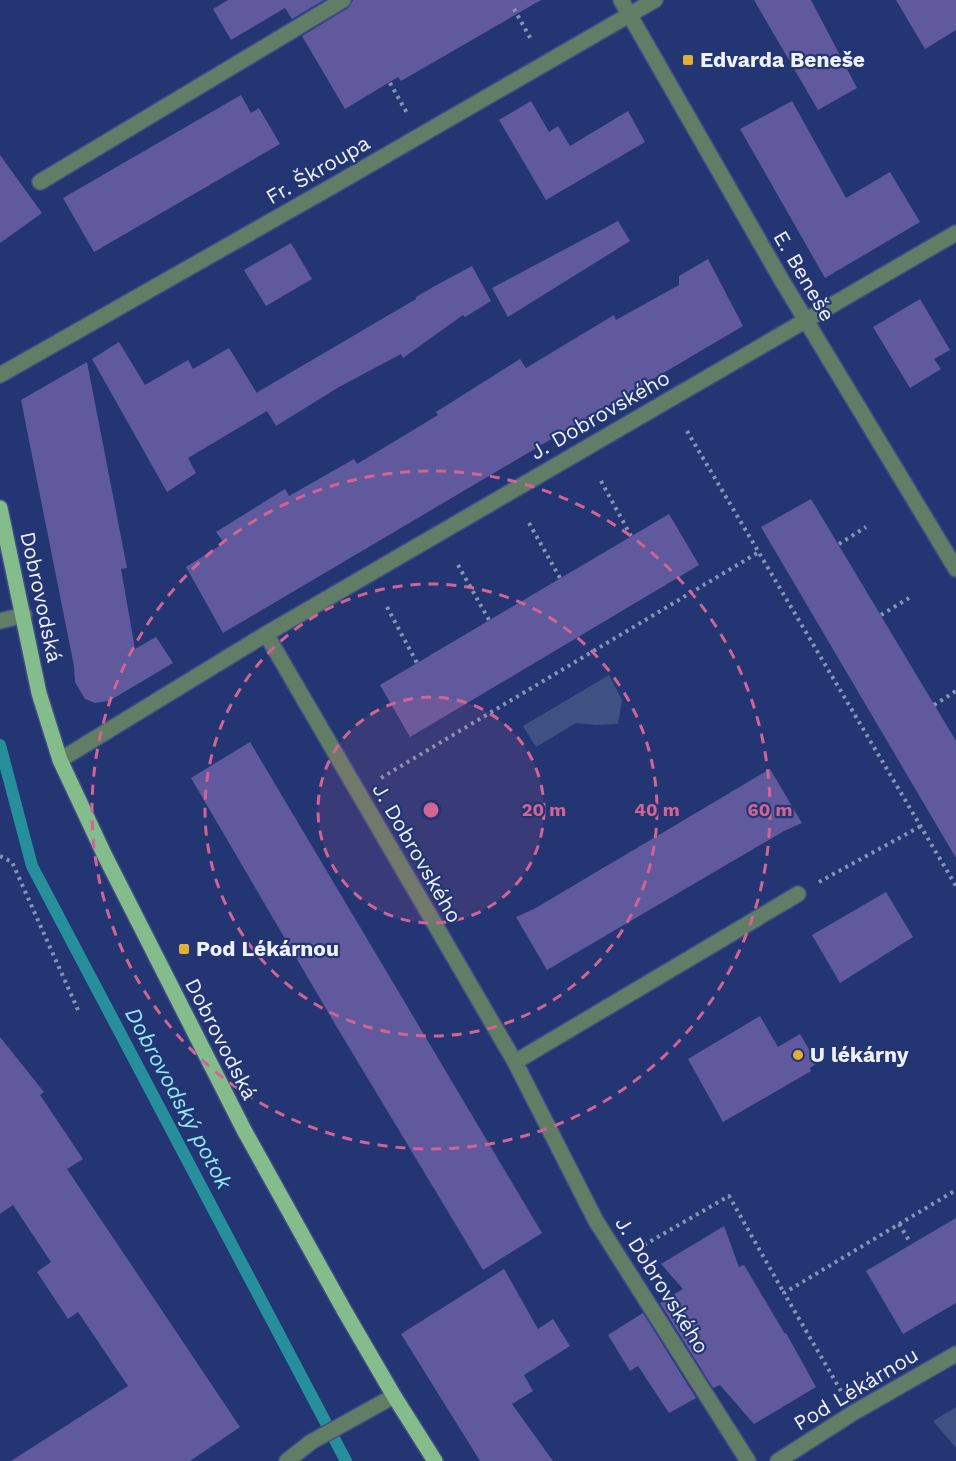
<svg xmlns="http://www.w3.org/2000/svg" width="956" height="1461" font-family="'Work Sans',sans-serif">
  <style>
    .green { fill: #3f5183 }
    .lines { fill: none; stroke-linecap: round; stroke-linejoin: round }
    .stream { stroke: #278e9b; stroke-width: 12 }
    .building { fill: #60599d }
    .minor-casing { stroke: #405086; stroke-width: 18 }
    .major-casing { stroke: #405086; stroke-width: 18 }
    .path { stroke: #8793b5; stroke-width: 4; stroke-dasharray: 3 4.5; stroke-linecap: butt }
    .minor { stroke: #627d65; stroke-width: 15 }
    .major { stroke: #85bc8b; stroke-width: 15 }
    .ring { fill: none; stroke: #d26493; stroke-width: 3; stroke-dasharray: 10 8 }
    .poi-dot { fill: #dfb033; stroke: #233673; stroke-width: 2 }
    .labels { text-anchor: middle; stroke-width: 4.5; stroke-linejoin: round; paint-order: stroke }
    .poi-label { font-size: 21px; font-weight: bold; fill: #eff2fa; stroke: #233673; text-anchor: start }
    .street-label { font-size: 21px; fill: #eff2fa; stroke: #233673 }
    .water-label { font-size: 22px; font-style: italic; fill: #92eaf7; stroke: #233673 }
    .centre { fill: #d26493; stroke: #233673; stroke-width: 3 }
    .ring-label { font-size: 18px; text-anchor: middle; font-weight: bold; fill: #d26493; stroke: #233673; stroke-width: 4.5; stroke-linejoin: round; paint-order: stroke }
  </style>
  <rect width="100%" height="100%" fill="#233673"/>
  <g class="green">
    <polygon points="609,675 622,700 618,724 596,725 576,723 536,747 523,726"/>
    <polygon points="956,1407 956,1448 933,1421"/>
  </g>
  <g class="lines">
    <polyline class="stream" points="0,745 32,866 346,1461"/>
  </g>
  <g class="building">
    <polygon points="228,0 324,0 292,19 285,8 231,40 213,9"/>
    <polygon points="353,0 541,0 401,81 398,77 345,109 302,36 348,8"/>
    <polygon points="754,0 811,0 857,88 818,110"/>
    <polygon points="896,0 956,0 956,30 925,49"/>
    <polygon points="241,95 251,113 259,108 280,144 94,252 63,198"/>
    <polygon points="531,101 549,132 558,126 570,146 628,111 645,142 546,200 499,120"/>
    <polygon points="792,101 846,198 890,172 920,222 825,278 740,129"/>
    <polygon points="0,155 42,213 0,243"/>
    <polygon points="618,221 630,241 508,317 492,288"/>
    <polygon points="291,243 312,279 266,306 244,270"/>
    <polygon points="708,259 743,326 223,633 186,567 224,543 216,532 285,489 289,496 354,459 357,464 438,415 436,412 520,359 526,368 614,315 616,320 679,285 679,276"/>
    <polygon points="472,266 491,301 465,317 463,315 403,358 401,354 339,387 276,426 267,411 188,458 196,473 167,492 92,359 119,342 145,385 188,360 193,369 229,348 258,395 256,393 416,299 416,297 433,287"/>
    <polygon points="920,299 950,350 934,359 941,369 910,388 873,327"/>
    <polygon points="87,362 127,568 121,569 135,649 156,637 173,663 109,701 95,703 85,699 75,682 74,666 21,400"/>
    <polygon points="811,499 956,741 956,858 761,527"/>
    <polygon points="669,514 699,565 410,737 380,685"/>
    <polygon points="250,742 542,1233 483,1270 335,1024 191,778"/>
    <polygon points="770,769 802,823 784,831 547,970 516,917 534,909"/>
    <polygon points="886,892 913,937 840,983 812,935"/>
    <polygon points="760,1016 778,1047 800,1034 817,1063 810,1068 811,1071 723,1122 688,1059"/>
    <polygon points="0,1037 44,1092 40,1095 83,1159 67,1169 240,1427 190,1461 11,1461 128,1386 78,1312 68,1319 37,1272 51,1262 13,1205 0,1214"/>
    <polygon points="956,1218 956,1303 903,1334 866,1271"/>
    <polygon points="724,1226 739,1267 744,1265 785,1334 786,1333 816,1387 754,1424 720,1385 713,1388 660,1303 683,1289 661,1264"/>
    <polygon points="504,1269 538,1329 553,1319 570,1346 524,1375 533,1391 512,1404 553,1461 480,1461 401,1334"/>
    <polygon points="643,1313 696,1398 669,1413 638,1366 630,1371 608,1335"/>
  </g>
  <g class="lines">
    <g class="minor-casing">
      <g id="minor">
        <polyline points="621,0 781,279 956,569"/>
        <polyline points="40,182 343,0"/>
        <polyline points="0,375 331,187 655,0"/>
        <polyline points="0,621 24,615"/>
        <polyline points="266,634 515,1062 596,1221 748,1461"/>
        <polyline points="60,760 266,634 956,233"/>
        <polyline points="515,1062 798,894"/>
        <polyline points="287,1461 311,1442 394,1396"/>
        <polyline points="778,1461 853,1413 956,1354"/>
      </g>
    </g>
    <g class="major-casing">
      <polyline id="major" points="0,508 39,693 60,760 105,856 244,1130 344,1310 394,1396 435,1461"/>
    </g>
    <g class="path">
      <polyline points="514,9 532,41"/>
      <polyline points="390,83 407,113"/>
      <polyline points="687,431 956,886"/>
      <polyline points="601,481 631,536"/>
      <polyline points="529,523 560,578"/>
      <polyline points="839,544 866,527"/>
      <polyline points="458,565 489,620"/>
      <polyline points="387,607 417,663"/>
      <polyline points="881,615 909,598"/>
      <polyline points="934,705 956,691"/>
      <polyline points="381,778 759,552"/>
      <polyline points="0,856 12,862 78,1010"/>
      <polyline points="819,882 921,826"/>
      <polyline points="899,1224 910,1242"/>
      <polyline points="644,1245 729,1196 784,1293"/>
      <polyline points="841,1391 784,1293 956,1190"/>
    </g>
    <use href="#minor" class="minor"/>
    <use href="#major" class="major"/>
  </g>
  <circle cx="431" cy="810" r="113" fill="#d26493" fill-opacity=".12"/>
  <g class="ring">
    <circle cx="431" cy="810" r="113"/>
    <circle cx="431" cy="810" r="226"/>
    <circle cx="431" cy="810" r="339"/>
  </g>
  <g class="poi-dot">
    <rect x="682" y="54" width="12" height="12" rx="3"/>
    <rect x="178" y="943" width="12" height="12" rx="3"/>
    <circle cx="798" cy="1055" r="6"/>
  </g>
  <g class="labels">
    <g class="poi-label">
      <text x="700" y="67">Edvarda Beneše</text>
      <text x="196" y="956">Pod Lékárnou</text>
      <text x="810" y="1062">U lékárny</text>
    </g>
    <g class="street-label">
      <text transform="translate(318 170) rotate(-30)" y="7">Fr. Škroupa</text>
      <text transform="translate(804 276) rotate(60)" y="7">E. Beneše</text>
      <text transform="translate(600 415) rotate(-30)" y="7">J. Dobrovského</text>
      <text transform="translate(41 597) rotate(78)" y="7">Dobrovodská</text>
      <text transform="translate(417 853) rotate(60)" y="7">J. Dobrovského</text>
      <text transform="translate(221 1039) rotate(63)" y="7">Dobrovodská</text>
      <text transform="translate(662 1285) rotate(58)" y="7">J. Dobrovského</text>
      <text transform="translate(856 1389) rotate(-31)" y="7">Pod Lékárnou</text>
    </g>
    <g class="water-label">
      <text transform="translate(179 1098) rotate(62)" y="8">Dobrovodský potok</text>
    </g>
  </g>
  <circle cx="431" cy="810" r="9" class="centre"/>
  <g class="ring-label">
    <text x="544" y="816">20 m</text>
    <text x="657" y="816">40 m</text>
    <text x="770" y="816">60 m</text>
  </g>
</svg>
